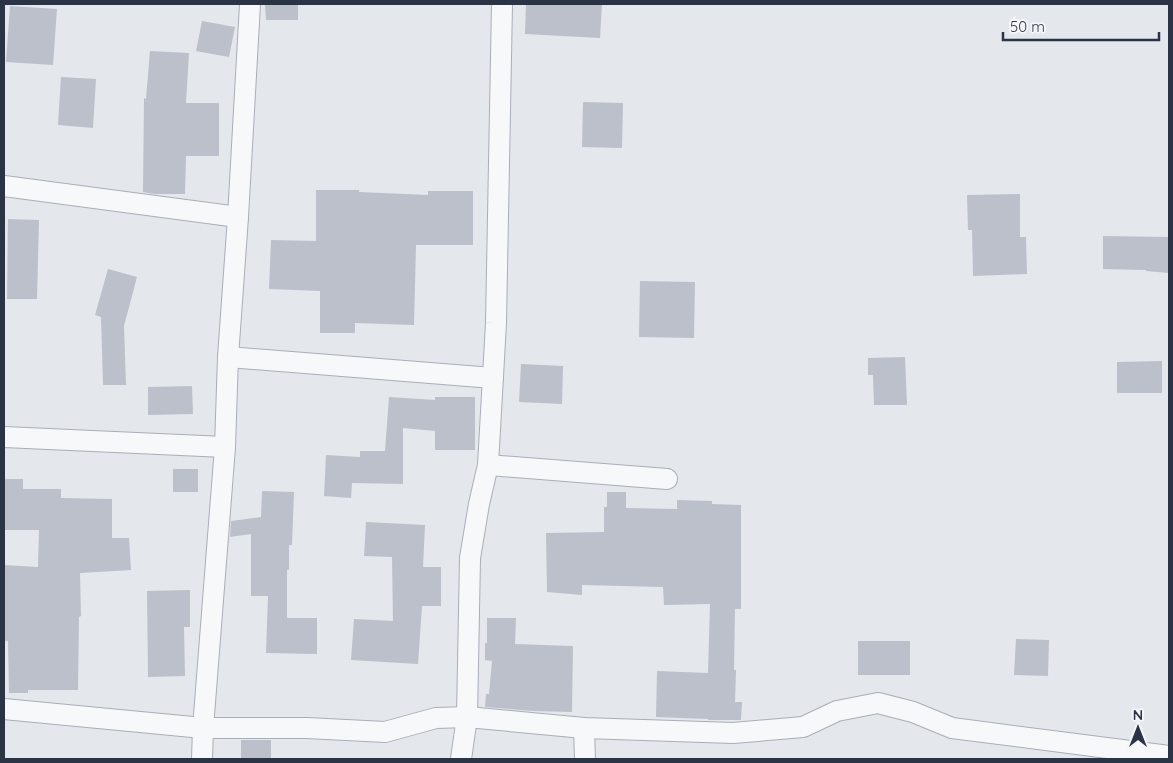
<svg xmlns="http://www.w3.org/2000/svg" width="1173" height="763" font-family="Quicksand,sans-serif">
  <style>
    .building { fill: #bbc0ca }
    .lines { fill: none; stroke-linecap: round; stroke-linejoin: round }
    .minor-casing { stroke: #a9aeb7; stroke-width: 22 }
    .minor { stroke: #f7f8fa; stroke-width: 20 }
  </style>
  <rect width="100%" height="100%" fill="#e4e7ec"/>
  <g class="building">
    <polygon points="265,4 298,4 298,20 266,20"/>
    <polygon points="526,4 602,4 600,38 525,34"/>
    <polygon points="10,6 57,9 53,65 6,62"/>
    <polygon points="202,21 235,27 229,57 196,51"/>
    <polygon points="150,51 189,53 186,103 219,103 219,156 186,156 185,194 154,194 143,192 144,98 146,99"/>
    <polygon points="61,77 96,79 93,128 58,125"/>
    <polygon points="583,102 623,103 622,148 582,147"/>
    <polygon points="316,190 359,190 359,192 428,195 428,191 473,191 473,245 416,245 414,325 355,323 355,333 320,333 320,291 269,289 271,240 316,241"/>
    <polygon points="1020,194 1020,237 1026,237 1027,274 973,276 972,230 968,230 967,195"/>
    <polygon points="8,219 39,220 37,299 7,299"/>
    <polygon points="1103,236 1169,237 1169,273 1146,271 1146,270 1103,269"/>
    <polygon points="108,269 137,277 124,326 126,385 103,385 101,317 95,315"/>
    <polygon points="640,281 695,282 694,338 639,337"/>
    <polygon points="905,357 907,405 874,405 873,375 868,375 868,358"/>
    <polygon points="1162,361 1162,393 1117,393 1117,362"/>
    <polygon points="521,364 563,366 562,404 519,402"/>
    <polygon points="192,386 193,414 148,415 148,387"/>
    <polygon points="389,397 435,400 435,397 475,397 475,450 435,450 435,431 403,428 403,484 352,483 351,498 324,496 326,455 360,457 360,451 385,451"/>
    <rect x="173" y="469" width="25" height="23"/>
    <polygon points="4,479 23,479 23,489 61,489 61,498 112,499 112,538 129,538 131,570 80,573 81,616 79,617 78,690 28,690 28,693 9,693 8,641 4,641 4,565 38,567 39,530 4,530"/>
    <polygon points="262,491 294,492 292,545 289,545 289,570 287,570 287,618 317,618 317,654 266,653 268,596 251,596 251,534 230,537 231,521 261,517"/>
    <polygon points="607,492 626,492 626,508 677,509 677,500 712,501 712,504 741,505 741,609 735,609 734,670 736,670 735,702 742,702 741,720 708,720 708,719 656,717 657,671 708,673 710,604 664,605 663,587 582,585 582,595 547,592 546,533 604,532 604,507 607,507"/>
    <polygon points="366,522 425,525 423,567 441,567 441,606 422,606 418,664 351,660 354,619 393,621 392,557 364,556"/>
    <polygon points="190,590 190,627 184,627 185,676 148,677 147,591"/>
    <polygon points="487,618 516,618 515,644 573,646 572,712 533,711 485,707 486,694 489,694 492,661 485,660 485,643 487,643"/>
    <polygon points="1016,639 1049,640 1048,676 1014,675"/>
    <rect x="858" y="641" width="52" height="34"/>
    <rect x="241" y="740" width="30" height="19"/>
  </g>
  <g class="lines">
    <g class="minor-casing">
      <g id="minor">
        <polyline points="4,186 238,217 250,4"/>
        <polyline points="228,357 493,378"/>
        <polyline points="4,437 225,447"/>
        <polyline points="488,465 667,479"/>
        <polyline points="4,709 203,728 307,728 385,732 436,718 467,717 584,728 733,733 803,727 837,711 878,703 913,712 952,728 1169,756"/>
        <polyline points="584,728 585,759"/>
        <polyline points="202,759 203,728 225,447 228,357 238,217"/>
        <polyline points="461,759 467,717 470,558 479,504 488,465 496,323 502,4"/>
      </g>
    </g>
    <use href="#minor" class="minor"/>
  </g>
  <rect width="1173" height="763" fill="none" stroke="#2b3445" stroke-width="10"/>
  <g transform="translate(1138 728)" stroke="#f4f6f9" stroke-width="4" paint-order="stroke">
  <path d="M0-4L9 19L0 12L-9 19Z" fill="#2b3445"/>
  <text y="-8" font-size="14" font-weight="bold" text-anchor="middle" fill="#2b3445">N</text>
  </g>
  <path d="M1003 32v8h156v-8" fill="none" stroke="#2b3445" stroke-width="2.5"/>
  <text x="1010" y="32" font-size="15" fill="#2b3445" stroke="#f4f6f9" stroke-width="4" paint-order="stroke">50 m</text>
</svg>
